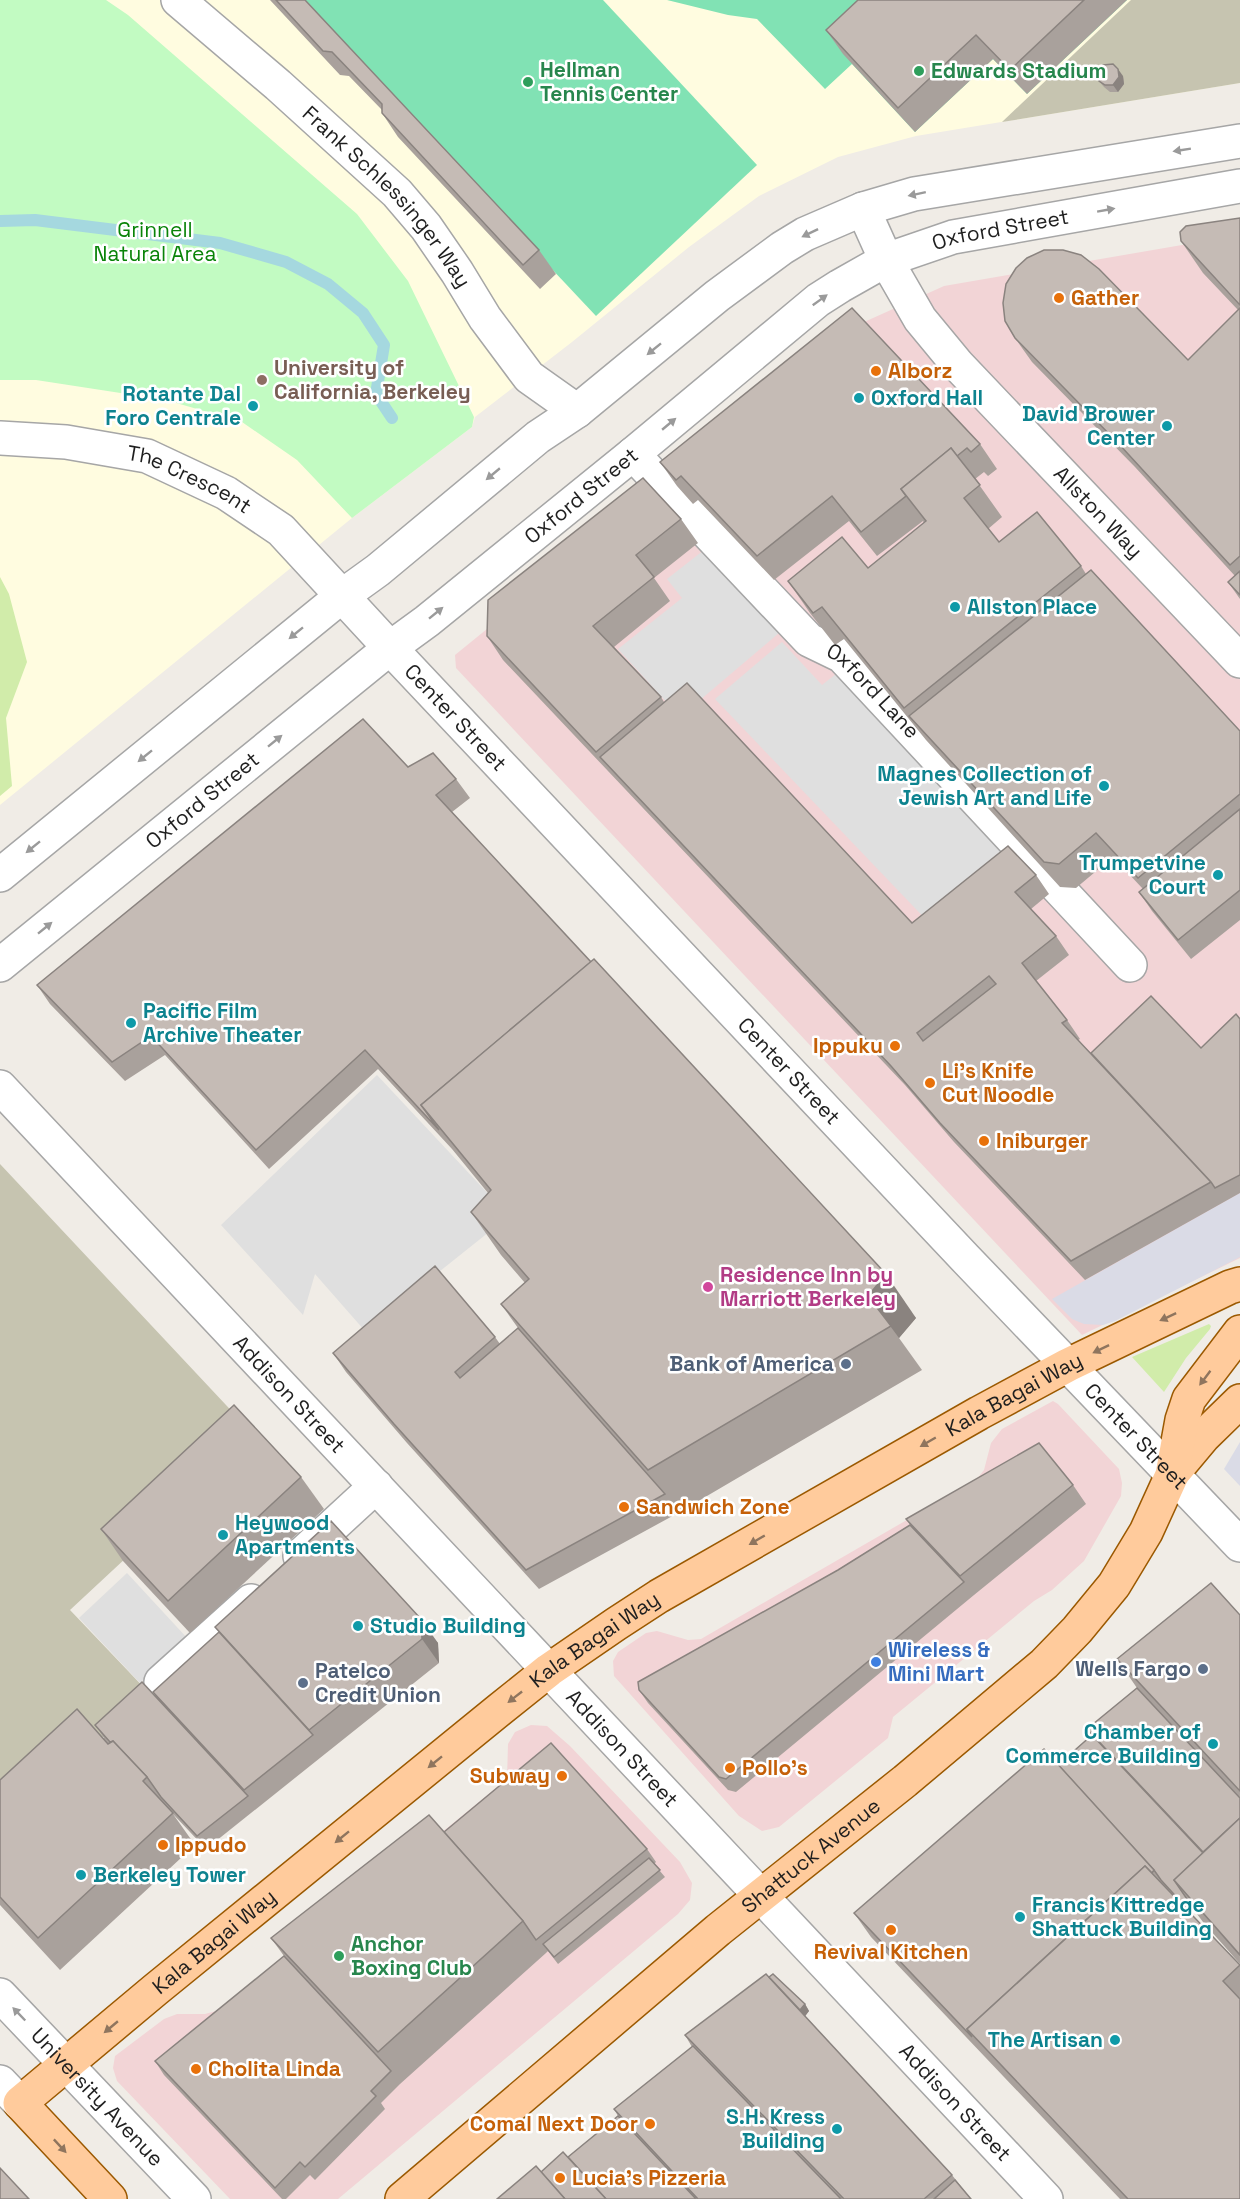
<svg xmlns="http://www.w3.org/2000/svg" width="1240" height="2199" font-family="'Space Grotesk',sans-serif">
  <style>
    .commercial { fill: #f2d4d6 }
    .education { fill: #fffce0 }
    .construction { fill: #c6c4b0 }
    .grass { fill: #d1ecaa }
    .park { fill: #c2fbc2 }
    .pitch { fill: #81e2b4 }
    .parking { fill: #dfdfdf }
    .plaza { fill: #dadbe6 }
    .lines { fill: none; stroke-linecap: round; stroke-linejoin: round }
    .stream { stroke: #a5d8df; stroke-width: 12 }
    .minor-casing { stroke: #a6a6a6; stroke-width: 36 }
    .major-casing { stroke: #9b5900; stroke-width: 36 }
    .minor { stroke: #fff; stroke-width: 33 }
    .major { stroke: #ffcb9c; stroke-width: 33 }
    .wall { fill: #a9a19c }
    .shaded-wall { fill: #8a837f }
    .building { fill: #c5bbb5; stroke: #8a837f; stroke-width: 1.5; fill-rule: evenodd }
    .oneway { fill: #9a9a9a }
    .oneway2 { fill: #8f755e }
    .leisure-dot { fill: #2e9e5b; stroke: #fff; stroke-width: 2 }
    .food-dot { fill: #e8710a; stroke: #fff; stroke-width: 2 }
    .education-dot { fill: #8d6e63; stroke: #fff; stroke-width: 2 }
    .culture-dot { fill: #0f9aa8; stroke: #fff; stroke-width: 2 }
    .hotel-dot { fill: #d1479c; stroke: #fff; stroke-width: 2 }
    .service-dot { fill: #5c6f8a; stroke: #fff; stroke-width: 2 }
    .shop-dot { fill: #3f7fe0; stroke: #fff; stroke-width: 2 }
    .labels { text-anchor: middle; stroke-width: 5; stroke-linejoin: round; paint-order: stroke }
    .leisure-label { font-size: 21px; font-weight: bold; fill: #27864d; stroke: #fff; text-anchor: start }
    .street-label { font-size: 21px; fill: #1f1f1f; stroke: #fff }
    .park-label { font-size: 21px; fill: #098308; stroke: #fff }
    .food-label { font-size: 21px; font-weight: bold; fill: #c56008; stroke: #fff; text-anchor: start }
    .education-label { font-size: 21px; font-weight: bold; fill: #785e54; stroke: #fff; text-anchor: start }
    .culture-label { font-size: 21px; font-weight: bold; fill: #0d838f; stroke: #fff; text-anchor: end }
    .hotel-label { font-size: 21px; font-weight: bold; fill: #b23c85; stroke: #fff; text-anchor: start }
    .service-label { font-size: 21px; font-weight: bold; fill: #4e5e75; stroke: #fff; text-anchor: end }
    .shop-label { font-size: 21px; font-weight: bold; fill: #366cbe; stroke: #fff; text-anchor: start }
  </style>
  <rect width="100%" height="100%" fill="#f0ece6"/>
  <g class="commercial">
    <polygon points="1240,235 1240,1258 1082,1335 456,668 455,655 862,323 944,286"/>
    <polygon points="1053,1401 1058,1404 1119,1469 1122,1483 1121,1496 1084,1561 1052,1590 1034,1601 893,1717 888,1738 779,1827 762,1831 739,1816 614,1676 613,1661 618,1652 646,1633 657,1631 688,1640 701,1639 976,1480 984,1470 991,1443 1002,1429"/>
    <polygon points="531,1725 547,1726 570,1746 680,1862 692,1883 690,1900 678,1914 338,2199 230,2199 117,2081 113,2068 115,2056 164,2019 177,2014 205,2014 227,2008 507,1779 508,1744 515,1732"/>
  </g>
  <polygon class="education" points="0,0 1240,0 1240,83 916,136 838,157 759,196 689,247 572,342 475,417 472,427 352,518 0,805"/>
  <g class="construction">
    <polygon points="1131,0 1240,0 1240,83 1002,122"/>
    <polygon points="0,1164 256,1437 70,1610 150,1694 0,1833"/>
  </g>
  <g class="grass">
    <polygon points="0,577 9,594 27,662 6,718 12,786 0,796"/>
    <polygon points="1209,1324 1211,1326 1210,1329 1186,1358 1164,1392 1132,1357"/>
  </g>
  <polygon class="park" points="0,0 106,0 128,15 357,214 408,281 474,417 472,427 352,518 297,460 242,422 166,400 36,380 0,380"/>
  <g class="pitch">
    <polygon points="299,0 603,0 757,165 596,316"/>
    <polygon points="667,0 1127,0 1027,94 993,59 915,132 852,64 825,89 757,19 728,15"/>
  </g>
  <g class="parking">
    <polygon points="704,550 779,633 680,717 618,649 682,598 667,579"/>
    <polygon points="782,642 822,685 841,670 1018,862 935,929 715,699"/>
    <polygon points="377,1075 509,1216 365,1331 315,1274 303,1315 221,1225"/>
    <polygon points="127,1573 188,1639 140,1683 79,1618"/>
  </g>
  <g class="plaza">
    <polygon points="1240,1193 1240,1257 1115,1321 1103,1325 1084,1324 1072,1319 1052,1299"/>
    <polygon points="1240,1442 1240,1486 1224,1469"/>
  </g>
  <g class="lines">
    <polyline class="stream" points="0,221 35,220 220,243 286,262 328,284 363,313 384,345 376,394 392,418"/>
    <g class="minor-casing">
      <g id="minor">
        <path id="s1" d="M178,0L278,85L397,193L426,227L457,272L485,318L529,377L577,411"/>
        <path id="s2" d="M863,209L886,260L920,319L958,365L1240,661"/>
        <path id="s3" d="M0,438L66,442L147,456L226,493L281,530L390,648L965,1258L1240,1545"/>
        <path id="s4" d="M633,454L809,640L842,656L1130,965"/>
        <polyline points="0,875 342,596 378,570 538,437 577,411 717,296 782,248 805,234 863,209 914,194 1240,141"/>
        <path id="s5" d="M0,965L390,648L427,621L633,454L818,300L840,286L886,260L953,237L1240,186"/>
        <path id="s6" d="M0,1087L1046,2199"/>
        <polyline points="300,1556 376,1486"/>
        <polyline points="161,1682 251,1601"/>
        <path id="s7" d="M0,1995L194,2199"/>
        <polyline points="0,2082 20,2103"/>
      </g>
    </g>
    <g class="major-casing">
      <g id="major">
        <polyline points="1173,1473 1204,1436 1240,1401"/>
        <path id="s8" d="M110,2199L20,2103L155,1990L499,1710L549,1670L616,1624L659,1596L979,1413L1068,1365L1230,1287L1240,1284"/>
        <path id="s9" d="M402,2199L718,1930L905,1781L1044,1664L1077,1630L1114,1585L1146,1532L1172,1475L1182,1420L1189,1399L1240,1332"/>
      </g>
    </g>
    <use href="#minor" class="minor"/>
    <use href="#major" class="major"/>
  </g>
  <g class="wall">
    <polygon points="270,0 305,0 539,250 556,274 540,289 398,137 382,113 382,110 349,76 340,75"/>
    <polygon points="858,0 1127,0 1027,94 993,59 915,132 843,54 826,30"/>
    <polygon points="1123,76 1124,84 1118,92 1110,92 1104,87 1099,81"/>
    <polygon points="1240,218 1240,599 1228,582 1235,576 1135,467 1032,362 1015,338 1188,360 1238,310 1203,273 1181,241"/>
    <polygon points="980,444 997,469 988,476 984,472 975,479 1002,517 988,529 999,542 1081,566 1086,574 1240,731 1240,920 1191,959 1152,911 1139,892 1143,889 1113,857 1076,888 1060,887 926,740 844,639 835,645 810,613 788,581 868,568 924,523 923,521 877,556 849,521 774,580 698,500 693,504 677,486 660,462"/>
    <polygon points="681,519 698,543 654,578 670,601 614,647 661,697 664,702 912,923 1036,875 1049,894 1031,909 1056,936 1069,955 1036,981 1067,1020 1080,1039 1078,1040 1091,1053 1201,1048 1240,1019 1240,1193 1085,1280 954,1142 905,1085 503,660 487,636"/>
    <polygon points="408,767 456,779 470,798 452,812 916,1318 899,1338 922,1370 678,1513 539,1589 407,1443 346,1372 333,1353 495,1337 500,1344 518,1328 501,1304 525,1283 501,1255 471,1212 488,1193 452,1149 378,1069 269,1169 165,1055 125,1081 50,1004 37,985"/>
    <polygon points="301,1477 324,1509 190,1633 123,1561 101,1529"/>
    <polygon points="1073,1485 1086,1504 974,1595 736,1792 728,1790 648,1703 639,1690 838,1570 910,1525 906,1519"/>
    <polygon points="331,1521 438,1643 439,1663 206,1849 173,1814 195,1845 60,1970 0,1905 0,1780 104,1738 95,1725 157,1698 153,1692 219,1632 215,1627"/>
    <polygon points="1240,1615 1240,1964 1203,1922 1191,1906 1187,1909 1240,1965 1240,2199 1120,2199 871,1937 854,1913 1058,1765 1092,1735 1087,1729 1137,1688 1117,1659"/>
    <polygon points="444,1832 647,1849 656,1862 654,1864 665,1877 558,1964 548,1951 546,1953 400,2084 381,2103 385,2109 315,2180 310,2175 286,2199 282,2199 164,2075 155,2061 284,1956 271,1938"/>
    <polygon points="769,1977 805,2004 809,2011 805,2016 952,2175 971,2199 497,2199 541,2172 568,2157 618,2116 614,2109 692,2047 685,2035"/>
  </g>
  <g class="shaded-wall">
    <polygon points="1118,69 1123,76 1124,84 1118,92 1113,85"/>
    <polygon points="886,1274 916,1318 899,1338 868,1296"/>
    <polygon points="421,1619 438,1643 439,1663 422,1639"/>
    <polygon points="805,2004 809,2011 803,2019 798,2012"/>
  </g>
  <g class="building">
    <polygon points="276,0 305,0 539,250 523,265 382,113 382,104 332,52 323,51"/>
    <polygon points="858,0 1084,0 1010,70 976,35 898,108 826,30"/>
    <polygon points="1113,64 1118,69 1119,77 1113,85 1105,85 1099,81 1098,71 1103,65"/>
    <polygon points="1240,218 1240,305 1181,241 1180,232 1186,226"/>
    <polygon points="1044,250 1063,250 1081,255 1099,269 1188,360 1240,308 1240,556 1230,565 1118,443 1015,338 1005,321 1003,303 1006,284 1016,268 1027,258"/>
    <polygon points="852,308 980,444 971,452 967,448 957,456 951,448 901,489 906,496 861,532 832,496 757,556 681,476 676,480 660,462"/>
    <polygon points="951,448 980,485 964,498 999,542 1037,512 1081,566 904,708 822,607 813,613 788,581 842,537 868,568 926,521 901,489"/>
    <polygon points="643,478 681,519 636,555 654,577 593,626 661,697 596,752 487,636 488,600"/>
    <polygon points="1091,570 1240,731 1240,794 1138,878 1096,833 1059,864 1044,862 909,716"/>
    <polygon points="1240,571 1240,595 1228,582"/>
    <path d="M687,683L912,923L1008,846L1036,875L1015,892L1056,936L1022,963L1067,1020L1062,1023L1211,1182L1071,1261L940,1123L891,1066L600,757ZM989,976L996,984L923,1041L917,1033Z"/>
    <polygon points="363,719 408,767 433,753 456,779 436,795 591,962 421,1105 439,1130 365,1050 256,1150 151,1036 112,1062 37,985"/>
    <polygon points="1240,809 1240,890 1178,940 1139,892"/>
    <polygon points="594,959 886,1274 868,1296 891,1326 648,1470 501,1304 529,1279 471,1212 491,1190 421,1105"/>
    <polygon points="1151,996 1201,1048 1236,1014 1240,1019 1240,1175 1215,1188 1211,1182 1091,1053"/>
    <polygon points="435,1266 495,1337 455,1372 460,1378 518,1328 665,1494 526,1570 394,1424 333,1353"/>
    <polygon points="234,1405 301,1477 168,1601 101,1529"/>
    <polygon points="1039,1443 1073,1485 960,1576 906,1519"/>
    <polygon points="331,1521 421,1619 422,1639 309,1730 215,1627"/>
    <polygon points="910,1525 964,1582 726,1779 719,1777 639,1690 638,1682 838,1570"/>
    <polygon points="1211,1583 1240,1615 1240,1791 1117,1659"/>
    <polygon points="219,1632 313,1735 244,1790 153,1692"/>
    <polygon points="142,1682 248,1796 197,1836 161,1797 147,1777 113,1741 110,1742 95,1725"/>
    <polygon points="1137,1688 1240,1798 1240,1818 1203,1852 1087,1729"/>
    <polygon points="77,1709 108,1744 113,1741 147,1777 143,1781 173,1813 38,1938 0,1897 0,1780"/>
    <polygon points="1092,1735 1203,1853 1174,1880 1187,1899 1182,1903 1161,1880 1154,1870 1058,1765"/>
    <polygon points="551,1743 647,1849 536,1940 523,1921 444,1832"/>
    <polygon points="1044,1749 1154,1870 1152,1873 1145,1866 967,2029 972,2037 854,1913"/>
    <polygon points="429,1815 523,1921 378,2052 271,1938"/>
    <polygon points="1240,1818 1240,1955 1174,1880"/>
    <polygon points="649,1858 660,1870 554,1957 543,1944"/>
    <polygon points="1145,1866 1240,1965 1223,1981 1240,1999 1240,2199 1128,2199 967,2029"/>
    <polygon points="284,1956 391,2071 371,2091 376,2096 305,2167 300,2162 275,2188 155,2061"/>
    <polygon points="766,1974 952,2175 924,2199 844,2199 685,2035"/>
    <polygon points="773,1974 805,2004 800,2010 769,1977"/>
    <polygon points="693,2046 841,2199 698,2199 614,2109"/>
    <polygon points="618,2116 696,2199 606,2199 568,2157"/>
    <polygon points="563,2152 606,2199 565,2199 541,2172"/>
    <polygon points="536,2166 565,2199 497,2199"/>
    <polygon points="0,2168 29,2199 0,2199"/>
    <polygon points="955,2180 971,2199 934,2199"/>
  </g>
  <defs><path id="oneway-solid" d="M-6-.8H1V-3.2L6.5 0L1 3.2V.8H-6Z" transform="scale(1.5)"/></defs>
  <g class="oneway">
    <use href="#oneway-solid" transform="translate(1182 150) rotate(171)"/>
    <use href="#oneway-solid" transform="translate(917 194) rotate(168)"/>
    <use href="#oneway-solid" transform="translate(1106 210) rotate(-10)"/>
    <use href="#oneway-solid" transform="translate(810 233) rotate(154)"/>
    <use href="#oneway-solid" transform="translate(820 300) rotate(-36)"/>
    <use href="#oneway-solid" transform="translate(654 349) rotate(141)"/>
    <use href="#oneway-solid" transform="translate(669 424) rotate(-40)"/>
    <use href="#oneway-solid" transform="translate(493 474) rotate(140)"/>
    <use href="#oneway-solid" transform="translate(436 613) rotate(-39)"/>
    <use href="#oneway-solid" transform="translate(296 633) rotate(141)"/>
    <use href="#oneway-solid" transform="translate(275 741) rotate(-39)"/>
    <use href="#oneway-solid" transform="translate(145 756) rotate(141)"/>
    <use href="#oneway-solid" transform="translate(33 847) rotate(141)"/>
    <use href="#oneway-solid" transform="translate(45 928) rotate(-39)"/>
    <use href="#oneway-solid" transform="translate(19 2014) rotate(-134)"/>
  </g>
  <g class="oneway2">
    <use href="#oneway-solid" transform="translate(1168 1317) rotate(155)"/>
    <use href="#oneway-solid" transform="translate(1101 1349) rotate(154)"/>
    <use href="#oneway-solid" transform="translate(1205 1378) rotate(127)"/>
    <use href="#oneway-solid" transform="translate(928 1442) rotate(150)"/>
    <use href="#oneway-solid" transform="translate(757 1540) rotate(150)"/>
    <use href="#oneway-solid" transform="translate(515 1697) rotate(142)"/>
    <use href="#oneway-solid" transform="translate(435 1762) rotate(141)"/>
    <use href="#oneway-solid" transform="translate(342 1837) rotate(141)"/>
    <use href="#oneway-solid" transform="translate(111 2027) rotate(140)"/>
    <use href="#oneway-solid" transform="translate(60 2146) rotate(47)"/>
  </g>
  <g class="leisure-dot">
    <circle cx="919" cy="71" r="6"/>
    <circle cx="528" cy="82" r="6"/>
    <circle cx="339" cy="1956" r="6"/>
  </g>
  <g class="food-dot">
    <circle cx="1059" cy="298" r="6"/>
    <circle cx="876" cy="371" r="6"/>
    <circle cx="895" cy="1046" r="6"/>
    <circle cx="930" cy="1083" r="6"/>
    <circle cx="984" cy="1141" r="6"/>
    <circle cx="624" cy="1507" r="6"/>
    <circle cx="730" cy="1768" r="6"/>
    <circle cx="562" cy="1776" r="6"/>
    <circle cx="163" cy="1845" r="6"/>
    <circle cx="891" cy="1930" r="6"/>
    <circle cx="196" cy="2069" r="6"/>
    <circle cx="650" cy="2124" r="6"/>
    <circle cx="560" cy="2178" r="6"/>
  </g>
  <circle class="education-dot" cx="262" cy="380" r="6"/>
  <g class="culture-dot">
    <circle cx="859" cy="398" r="6"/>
    <circle cx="253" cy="406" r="6"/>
    <circle cx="1167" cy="426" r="6"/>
    <circle cx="955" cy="607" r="6"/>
    <circle cx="1104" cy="786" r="6"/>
    <circle cx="1218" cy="875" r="6"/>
    <circle cx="131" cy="1023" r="6"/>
    <circle cx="223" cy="1535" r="6"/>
    <circle cx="358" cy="1626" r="6"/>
    <circle cx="1213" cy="1744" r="6"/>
    <circle cx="81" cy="1875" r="6"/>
    <circle cx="1020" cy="1917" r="6"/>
    <circle cx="1115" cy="2040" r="6"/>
    <circle cx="837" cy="2129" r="6"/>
  </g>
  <circle class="hotel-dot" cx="708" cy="1287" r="6"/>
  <g class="service-dot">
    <circle cx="846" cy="1364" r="6"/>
    <circle cx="1203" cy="1669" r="6"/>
    <circle cx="303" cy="1683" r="6"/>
  </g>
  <circle class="shop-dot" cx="876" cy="1662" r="6"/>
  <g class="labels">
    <g class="leisure-label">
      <text x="540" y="77">Hellman<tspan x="540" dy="24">Tennis Center</tspan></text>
      <text x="931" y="78">Edwards Stadium</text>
      <text x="351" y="1951">Anchor<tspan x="351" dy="24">Boxing Club</tspan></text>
    </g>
    <g class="street-label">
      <text dy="7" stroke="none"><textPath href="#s1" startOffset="288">Frank Schlessinger Way</textPath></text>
      <text dy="7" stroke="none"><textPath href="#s5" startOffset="1252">Oxford Street</textPath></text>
      <text dy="7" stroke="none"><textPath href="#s3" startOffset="196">The Crescent</textPath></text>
      <text dy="7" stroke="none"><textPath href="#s5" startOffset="747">Oxford Street</textPath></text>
      <text dy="7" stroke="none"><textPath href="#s2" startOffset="387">Allston Way</textPath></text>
      <text dy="7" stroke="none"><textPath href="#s4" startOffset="339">Oxford Lane</textPath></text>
      <text dy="7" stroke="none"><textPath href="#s3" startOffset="558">Center Street</textPath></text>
      <text dy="7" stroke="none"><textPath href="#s5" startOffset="261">Oxford Street</textPath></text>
      <text dy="7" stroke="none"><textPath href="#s3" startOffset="1044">Center Street</textPath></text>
      <text dy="7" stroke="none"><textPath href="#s6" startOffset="422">Addison Street</textPath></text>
      <text dy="7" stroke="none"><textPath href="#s8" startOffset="1356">Kala Bagai Way</textPath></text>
      <text dy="7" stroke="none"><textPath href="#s3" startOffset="1548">Center Street</textPath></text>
      <text dy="7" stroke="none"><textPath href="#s8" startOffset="870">Kala Bagai Way</textPath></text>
      <text dy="7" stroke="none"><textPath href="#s6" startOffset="908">Addison Street</textPath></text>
      <text dy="7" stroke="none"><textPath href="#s9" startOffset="534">Shattuck Avenue</textPath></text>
      <text dy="7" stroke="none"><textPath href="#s8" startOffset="384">Kala Bagai Way</textPath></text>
      <text dy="7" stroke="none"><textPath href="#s7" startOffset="141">University Avenue</textPath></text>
      <text dy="7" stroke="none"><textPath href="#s6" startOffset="1394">Addison Street</textPath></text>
    </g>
    <g class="park-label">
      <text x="155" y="237">Grinnell<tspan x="155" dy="24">Natural Area</tspan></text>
    </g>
    <g class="food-label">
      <text x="1071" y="305">Gather</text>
      <text x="888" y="378">Alborz</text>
      <text x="883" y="1053" text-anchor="end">Ippuku</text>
      <text x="942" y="1078">Li's Knife<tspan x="942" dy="24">Cut Noodle</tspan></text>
      <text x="996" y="1148">Iniburger</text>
      <text x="636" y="1514">Sandwich Zone</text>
      <text x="742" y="1775">Pollo's</text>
      <text x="550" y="1783" text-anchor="end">Subway</text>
      <text x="175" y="1852">Ippudo</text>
      <text x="891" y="1959" text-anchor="middle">Revival Kitchen</text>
      <text x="208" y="2076">Cholita Linda</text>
      <text x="638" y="2131" text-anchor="end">Comal Next Door</text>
      <text x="572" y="2185">Lucia’s Pizzeria</text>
    </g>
    <g class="education-label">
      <text x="274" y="375">University of<tspan x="274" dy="24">California, Berkeley</tspan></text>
    </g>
    <g class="culture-label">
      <text x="241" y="401">Rotante Dal<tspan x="241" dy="24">Foro Centrale</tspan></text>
      <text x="871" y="405" text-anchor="start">Oxford Hall</text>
      <text x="1155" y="421">David Brower<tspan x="1155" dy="24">Center</tspan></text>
      <text x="967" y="614" text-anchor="start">Allston Place</text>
      <text x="1092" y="781">Magnes Collection of<tspan x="1092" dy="24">Jewish Art and Life</tspan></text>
      <text x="1206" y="870">Trumpetvine<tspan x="1206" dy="24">Court</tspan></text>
      <text x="143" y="1018" text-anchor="start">Pacific Film<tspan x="143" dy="24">Archive Theater</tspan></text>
      <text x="235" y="1530" text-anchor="start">Heywood<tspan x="235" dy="24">Apartments</tspan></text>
      <text x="370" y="1633" text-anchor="start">Studio Building</text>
      <text x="1201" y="1739">Chamber of<tspan x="1201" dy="24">Commerce Building</tspan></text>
      <text x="93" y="1882" text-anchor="start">Berkeley Tower</text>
      <text x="1032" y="1912" text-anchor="start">Francis Kittredge<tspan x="1032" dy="24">Shattuck Building</tspan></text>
      <text x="1103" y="2047">The Artisan</text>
      <text x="825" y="2124">S.H. Kress<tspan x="825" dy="24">Building</tspan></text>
    </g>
    <g class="hotel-label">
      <text x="720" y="1282">Residence Inn by<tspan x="720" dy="24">Marriott Berkeley</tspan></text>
    </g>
    <g class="service-label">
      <text x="834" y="1371">Bank of America</text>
      <text x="1191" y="1676">Wells Fargo</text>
      <text x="315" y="1678" text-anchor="start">Patelco<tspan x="315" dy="24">Credit Union</tspan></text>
    </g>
    <g class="shop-label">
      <text x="888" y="1657">Wireless &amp;<tspan x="888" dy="24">Mini Mart</tspan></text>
    </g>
  </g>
</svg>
